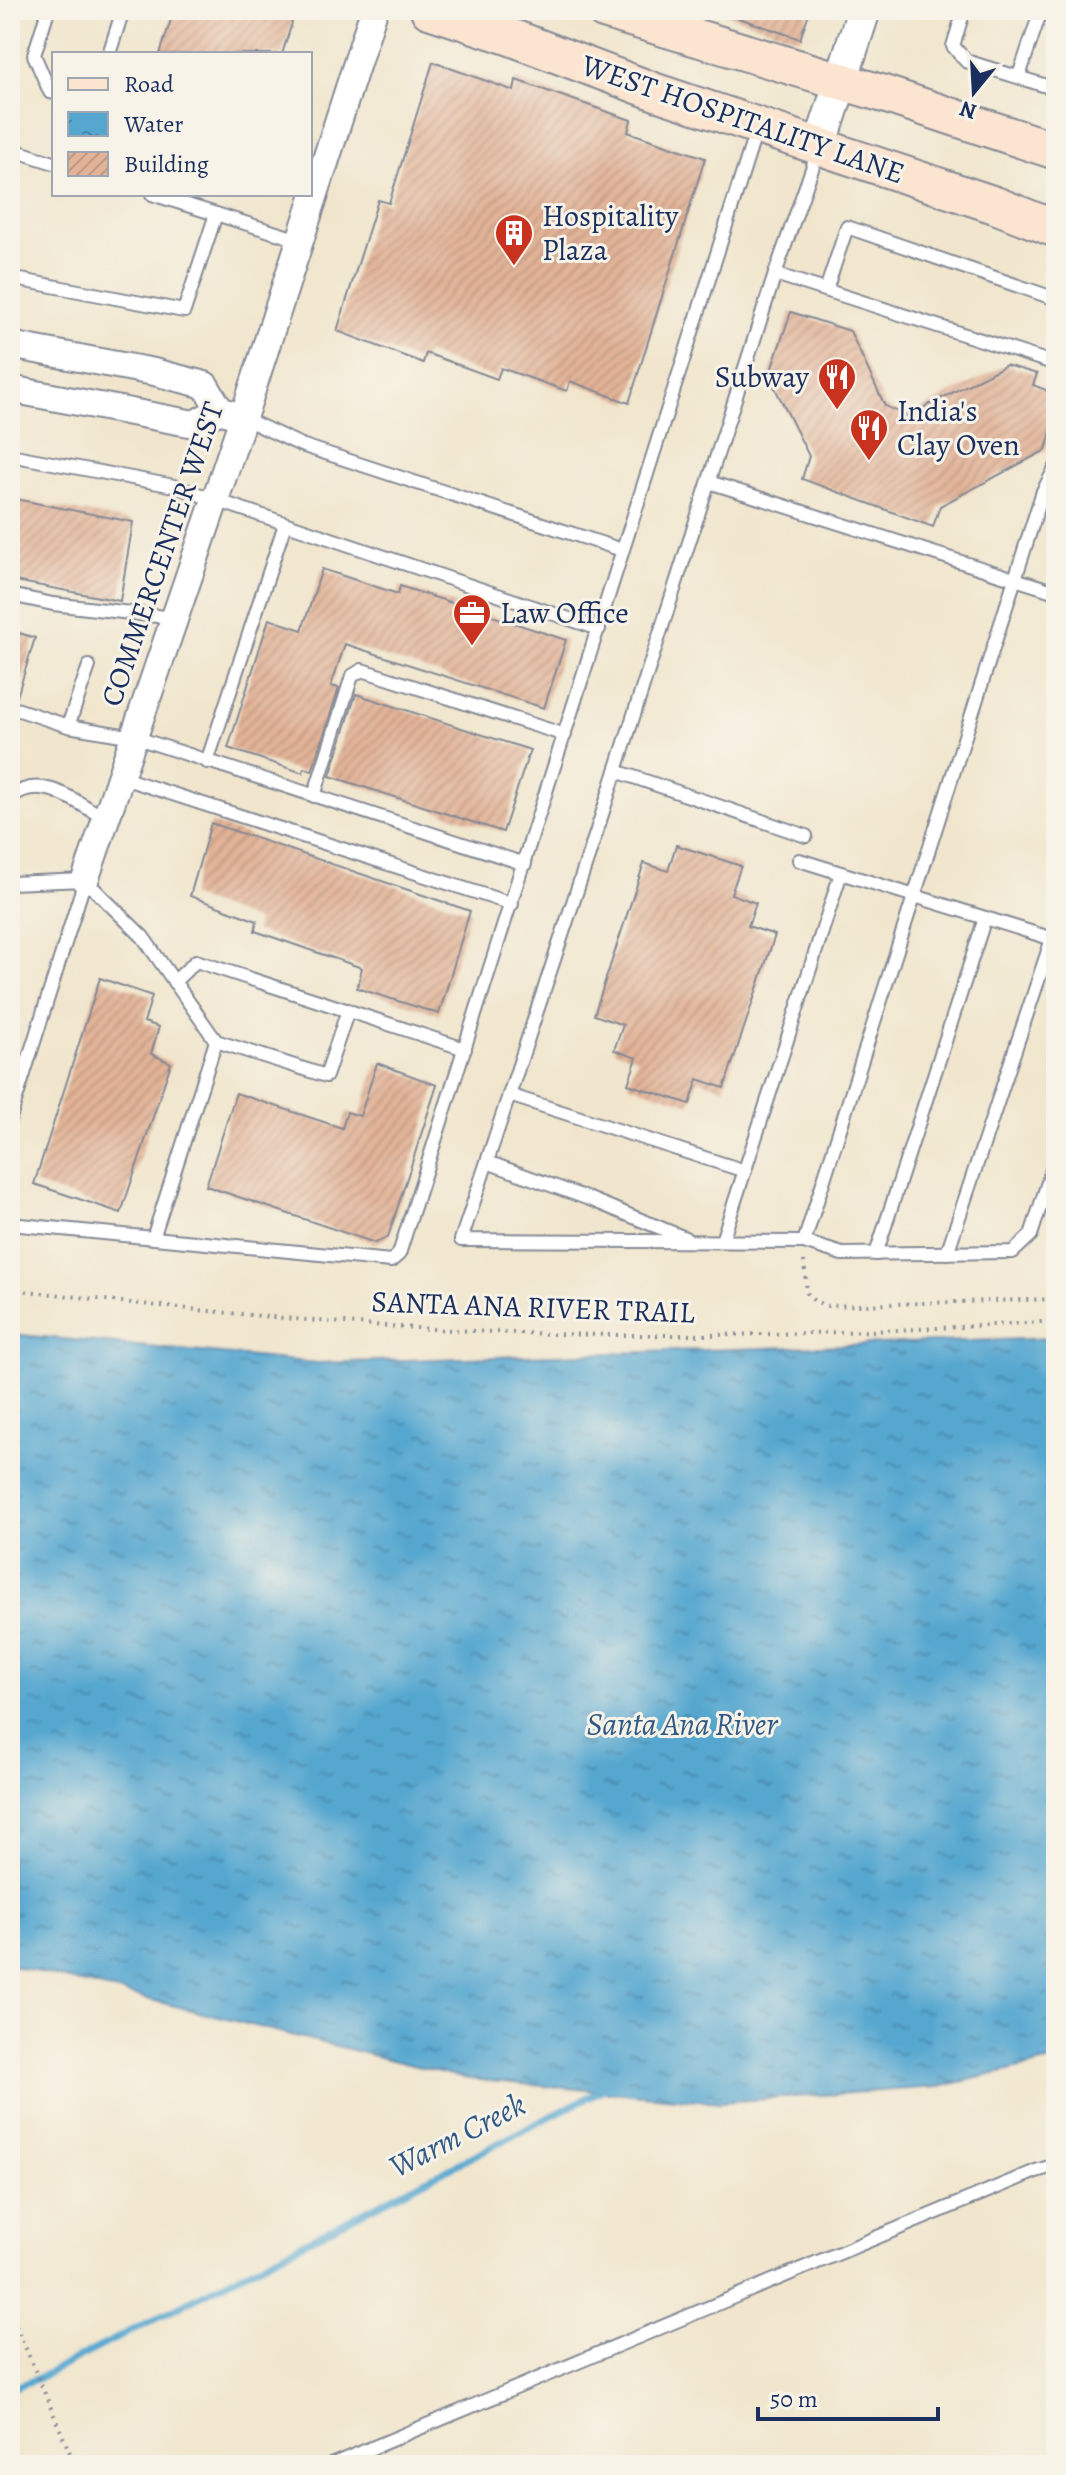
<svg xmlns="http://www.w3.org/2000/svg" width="1066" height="2475" font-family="Alegreya,serif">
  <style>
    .water { fill: url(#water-ripples); stroke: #386b97; stroke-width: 2 }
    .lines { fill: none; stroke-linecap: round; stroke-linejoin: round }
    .stream { stroke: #56a7d0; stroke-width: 7 }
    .building { fill: url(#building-hatch) }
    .service-casing { stroke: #868a96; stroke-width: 16 }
    .minor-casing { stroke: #868a96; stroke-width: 30 }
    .tertiary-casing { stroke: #868a96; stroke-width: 36 }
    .secondary-casing { stroke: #868a96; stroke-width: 40 }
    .path { stroke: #868a96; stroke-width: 4; stroke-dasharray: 2 6; stroke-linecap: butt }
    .service { stroke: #fff; stroke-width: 12 }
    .minor { stroke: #fff; stroke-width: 26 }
    .tertiary { stroke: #fff; stroke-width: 32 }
    .secondary { stroke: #fce5d0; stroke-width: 36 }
    .labels { text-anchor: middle; stroke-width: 6; stroke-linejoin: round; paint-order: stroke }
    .street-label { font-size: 30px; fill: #1b2f5e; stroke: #f7f3e8 }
    .poi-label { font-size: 30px; fill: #1b2f5e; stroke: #f7f3e8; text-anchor: start }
    .water-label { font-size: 32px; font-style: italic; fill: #305986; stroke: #f7f3e8 }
  </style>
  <defs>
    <pattern id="water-ripples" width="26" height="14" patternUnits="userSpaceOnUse" patternTransform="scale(2)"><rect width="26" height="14" fill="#56a7d0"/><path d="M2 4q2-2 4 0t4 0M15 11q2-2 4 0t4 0" fill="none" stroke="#4688ac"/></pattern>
    <pattern id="building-hatch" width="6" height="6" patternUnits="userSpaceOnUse" patternTransform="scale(2)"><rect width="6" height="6" fill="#e2b397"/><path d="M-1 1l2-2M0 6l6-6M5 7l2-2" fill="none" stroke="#c19a85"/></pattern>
  </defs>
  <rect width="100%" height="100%" fill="#f7f3e8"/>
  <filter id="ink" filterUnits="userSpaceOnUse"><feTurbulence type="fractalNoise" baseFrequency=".0125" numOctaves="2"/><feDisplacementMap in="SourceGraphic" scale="16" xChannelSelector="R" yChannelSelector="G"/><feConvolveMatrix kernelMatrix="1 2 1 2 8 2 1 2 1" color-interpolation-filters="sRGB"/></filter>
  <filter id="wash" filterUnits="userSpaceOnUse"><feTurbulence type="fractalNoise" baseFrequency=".006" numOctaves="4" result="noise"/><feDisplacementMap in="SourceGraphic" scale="32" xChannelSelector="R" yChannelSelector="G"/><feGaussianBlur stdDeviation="1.8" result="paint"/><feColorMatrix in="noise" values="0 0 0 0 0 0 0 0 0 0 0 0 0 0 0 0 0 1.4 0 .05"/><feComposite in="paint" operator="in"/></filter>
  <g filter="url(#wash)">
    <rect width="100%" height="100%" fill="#f1e6cd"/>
    <polygon class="water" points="10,1334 318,1363 1056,1338 1056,2060 938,2087 720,2102 468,2079 10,1965"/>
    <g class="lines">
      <polyline class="stream" points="10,2389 39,2378 608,2087"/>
    </g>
    <g id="blocks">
      <g class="building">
        <polygon points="174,10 286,10 292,23 282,54 160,54"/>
        <polygon points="725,10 810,10 800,39 724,13"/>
        <polygon points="433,62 514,91 516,80 631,120 628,132 705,158 629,403 570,381 567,391 501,368 497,379 426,353 423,363 337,331 378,200 389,203"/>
        <polygon points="791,312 850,331 885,406 907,416 1006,365 1037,374 1033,385 1056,394 1056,413 1046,450 940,506 933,527 802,479 809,456 769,376"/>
        <polygon points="10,498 133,522 120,601 10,580"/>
        <polygon points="322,569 398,594 400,586 566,640 544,708 345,644 331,686 339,688 312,771 304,768 303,773 228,748 269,619 302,630"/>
        <polygon points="10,630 35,638 16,700 10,698"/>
        <polygon points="356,694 530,750 503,832 330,776"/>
        <polygon points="211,823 470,911 439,1014 357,988 362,968 255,931 257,921 190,896"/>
        <polygon points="676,845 741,866 731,894 756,903 748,926 775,935 724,1088 698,1079 690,1104 628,1084 637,1058 614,1050 623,1025 594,1015 644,863 668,871"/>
        <polygon points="100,978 152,996 144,1022 159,1027 151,1054 171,1063 121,1213 34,1184"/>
        <polygon points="377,1063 437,1085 388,1237 375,1243 206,1186 236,1093 342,1128 347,1112 360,1116"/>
      </g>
    </g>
  </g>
  <g filter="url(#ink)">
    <use href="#blocks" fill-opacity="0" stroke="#868a96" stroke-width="2"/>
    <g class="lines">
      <g class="service-casing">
        <g id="service">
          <polyline points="48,10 34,55 50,92 54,93"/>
          <polyline points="964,10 953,46 966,61 1056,89"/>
          <polyline points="109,54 123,10"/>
          <polyline points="1019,76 1041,10"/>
          <polyline points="10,149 54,163"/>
          <polyline points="819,149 775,274 597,830 461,1240 804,1242 1043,491 1056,467"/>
          <polyline points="152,194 299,240"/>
          <polyline points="775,274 1056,364"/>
          <polyline points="10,278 184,311 216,214"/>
          <polyline points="826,290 847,227 1056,299"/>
          <polyline points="243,418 301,445 622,550"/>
          <polyline points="10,455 174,486 599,629"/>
          <polyline points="709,482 1056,592"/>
          <polyline points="10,595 53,604 174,618"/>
          <polyline points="10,707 68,726 134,737 525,864"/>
          <polyline points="68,726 89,666"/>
          <polyline points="207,762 285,524"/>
          <polyline points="616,771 806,836"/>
          <polyline points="120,777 512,904"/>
          <polyline points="314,796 352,676 362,670 565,735"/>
          <path d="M10,798C41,771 77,803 106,819"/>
          <polyline points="799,860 1056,940"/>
          <polyline points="10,883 85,880 143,937 216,1041 153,1238"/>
          <polyline points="174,982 196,961 465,1049"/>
          <polyline points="216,1041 326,1076 348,1010"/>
          <polyline points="509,1095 745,1171"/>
          <polyline points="10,1118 85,880"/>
          <polyline points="487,1162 592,1200 685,1238"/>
          <polyline points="10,1224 391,1261 399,1254 757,128"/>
          <polyline points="722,1241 841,873"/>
          <polyline points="804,1242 842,1254 1013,1252 1031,1235 1056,1157"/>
          <polyline points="947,1253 1052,939"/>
          <polyline points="876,1254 985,918"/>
          <polyline points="331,2465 1036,2171 1056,2165"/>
        </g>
      </g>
      <g class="minor-casing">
        <g id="minor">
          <polyline points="10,345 154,372 205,385 220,410 243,418"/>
          <polyline points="10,389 194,424 220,410"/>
          <polyline points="85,880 243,418 374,10"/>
        </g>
      </g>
      <g class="tertiary-casing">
        <polyline id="tertiary" points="820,146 864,10"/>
      </g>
      <g class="secondary-casing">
        <g id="secondary">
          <polyline points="429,10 508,36 656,92 995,205 1056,229"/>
          <polyline points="604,10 884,94 1056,151"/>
        </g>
      </g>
      <g class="path">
        <polyline points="804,1261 807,1293 814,1301 828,1306 1056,1299"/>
        <path d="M10,1289C212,1313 416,1334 620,1335C766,1336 911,1331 1056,1321"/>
        <polyline points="10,2311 75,2465"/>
      </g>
      <use href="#service" class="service"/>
      <use href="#minor" class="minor"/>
      <use href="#tertiary" class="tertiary"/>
      <use href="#secondary" class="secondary"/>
    </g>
  </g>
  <defs>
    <g id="building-pin" transform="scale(2)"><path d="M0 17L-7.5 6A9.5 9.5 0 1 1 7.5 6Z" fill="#c8321e" stroke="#f7f3e8"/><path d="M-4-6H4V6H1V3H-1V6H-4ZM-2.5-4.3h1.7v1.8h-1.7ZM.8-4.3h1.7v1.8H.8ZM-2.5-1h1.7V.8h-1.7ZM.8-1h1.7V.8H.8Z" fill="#fff"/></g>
    <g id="restaurant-pin" transform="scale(2)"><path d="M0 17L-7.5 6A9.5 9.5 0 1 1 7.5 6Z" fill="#c8321e" stroke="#f7f3e8"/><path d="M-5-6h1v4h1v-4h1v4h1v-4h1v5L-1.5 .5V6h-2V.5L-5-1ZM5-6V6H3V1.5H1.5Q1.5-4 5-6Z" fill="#fff"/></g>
    <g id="office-pin" transform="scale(2)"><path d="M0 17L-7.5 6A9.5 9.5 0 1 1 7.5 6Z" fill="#c8321e" stroke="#f7f3e8"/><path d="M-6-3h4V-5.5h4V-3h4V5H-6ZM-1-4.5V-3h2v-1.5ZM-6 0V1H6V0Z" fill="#fff"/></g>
  </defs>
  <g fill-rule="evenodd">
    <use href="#building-pin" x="514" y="233"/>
    <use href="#restaurant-pin" x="837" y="377"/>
    <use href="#restaurant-pin" x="869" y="428"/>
    <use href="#office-pin" x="472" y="613"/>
  </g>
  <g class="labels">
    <g class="street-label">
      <text transform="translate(743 119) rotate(19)" y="10">WEST HOSPITALITY LANE</text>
      <text transform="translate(162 554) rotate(-71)" y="10">COMMERCENTER WEST</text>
      <text transform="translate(533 1307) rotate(2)" y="10">SANTA ANA RIVER TRAIL</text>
    </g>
    <g class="poi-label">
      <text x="542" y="226">Hospitality<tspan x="542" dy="34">Plaza</tspan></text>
      <text x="809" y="387" text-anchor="end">Subway</text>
      <text x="897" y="421">India's<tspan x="897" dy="34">Clay Oven</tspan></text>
      <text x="500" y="623">Law Office</text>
    </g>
    <g class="water-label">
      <text x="682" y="1735">Santa Ana River</text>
      <text transform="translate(457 2135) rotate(-27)" y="11">Warm Creek</text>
    </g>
  </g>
  <rect width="1066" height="2475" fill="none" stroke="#f7f3e8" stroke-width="40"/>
  <rect x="52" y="52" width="260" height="144" fill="#f7f3e8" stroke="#9fa5b1" stroke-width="2"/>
  <rect x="68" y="78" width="40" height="12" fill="#fce5d0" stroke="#9fa5b1" stroke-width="2"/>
  <text x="124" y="92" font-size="24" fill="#1b2f5e">Road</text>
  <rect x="68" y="112" width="40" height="24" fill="url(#water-ripples)" stroke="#9fa5b1" stroke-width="2"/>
  <text x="124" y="132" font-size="24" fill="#1b2f5e">Water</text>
  <rect x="68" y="152" width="40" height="24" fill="url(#building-hatch)" stroke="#9fa5b1" stroke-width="2"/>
  <text x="124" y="172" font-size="24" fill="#1b2f5e">Building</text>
  <g transform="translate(974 92) rotate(198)" stroke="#f7f3e8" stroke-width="6" paint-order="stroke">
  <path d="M0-6L14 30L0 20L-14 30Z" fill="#1b2f5e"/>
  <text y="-12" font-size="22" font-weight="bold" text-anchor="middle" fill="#1b2f5e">N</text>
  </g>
  <path d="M758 2407v12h180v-12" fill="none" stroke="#1b2f5e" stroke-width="4"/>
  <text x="770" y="2407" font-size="24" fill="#1b2f5e" stroke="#f7f3e8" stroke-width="6" paint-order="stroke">50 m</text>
</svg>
